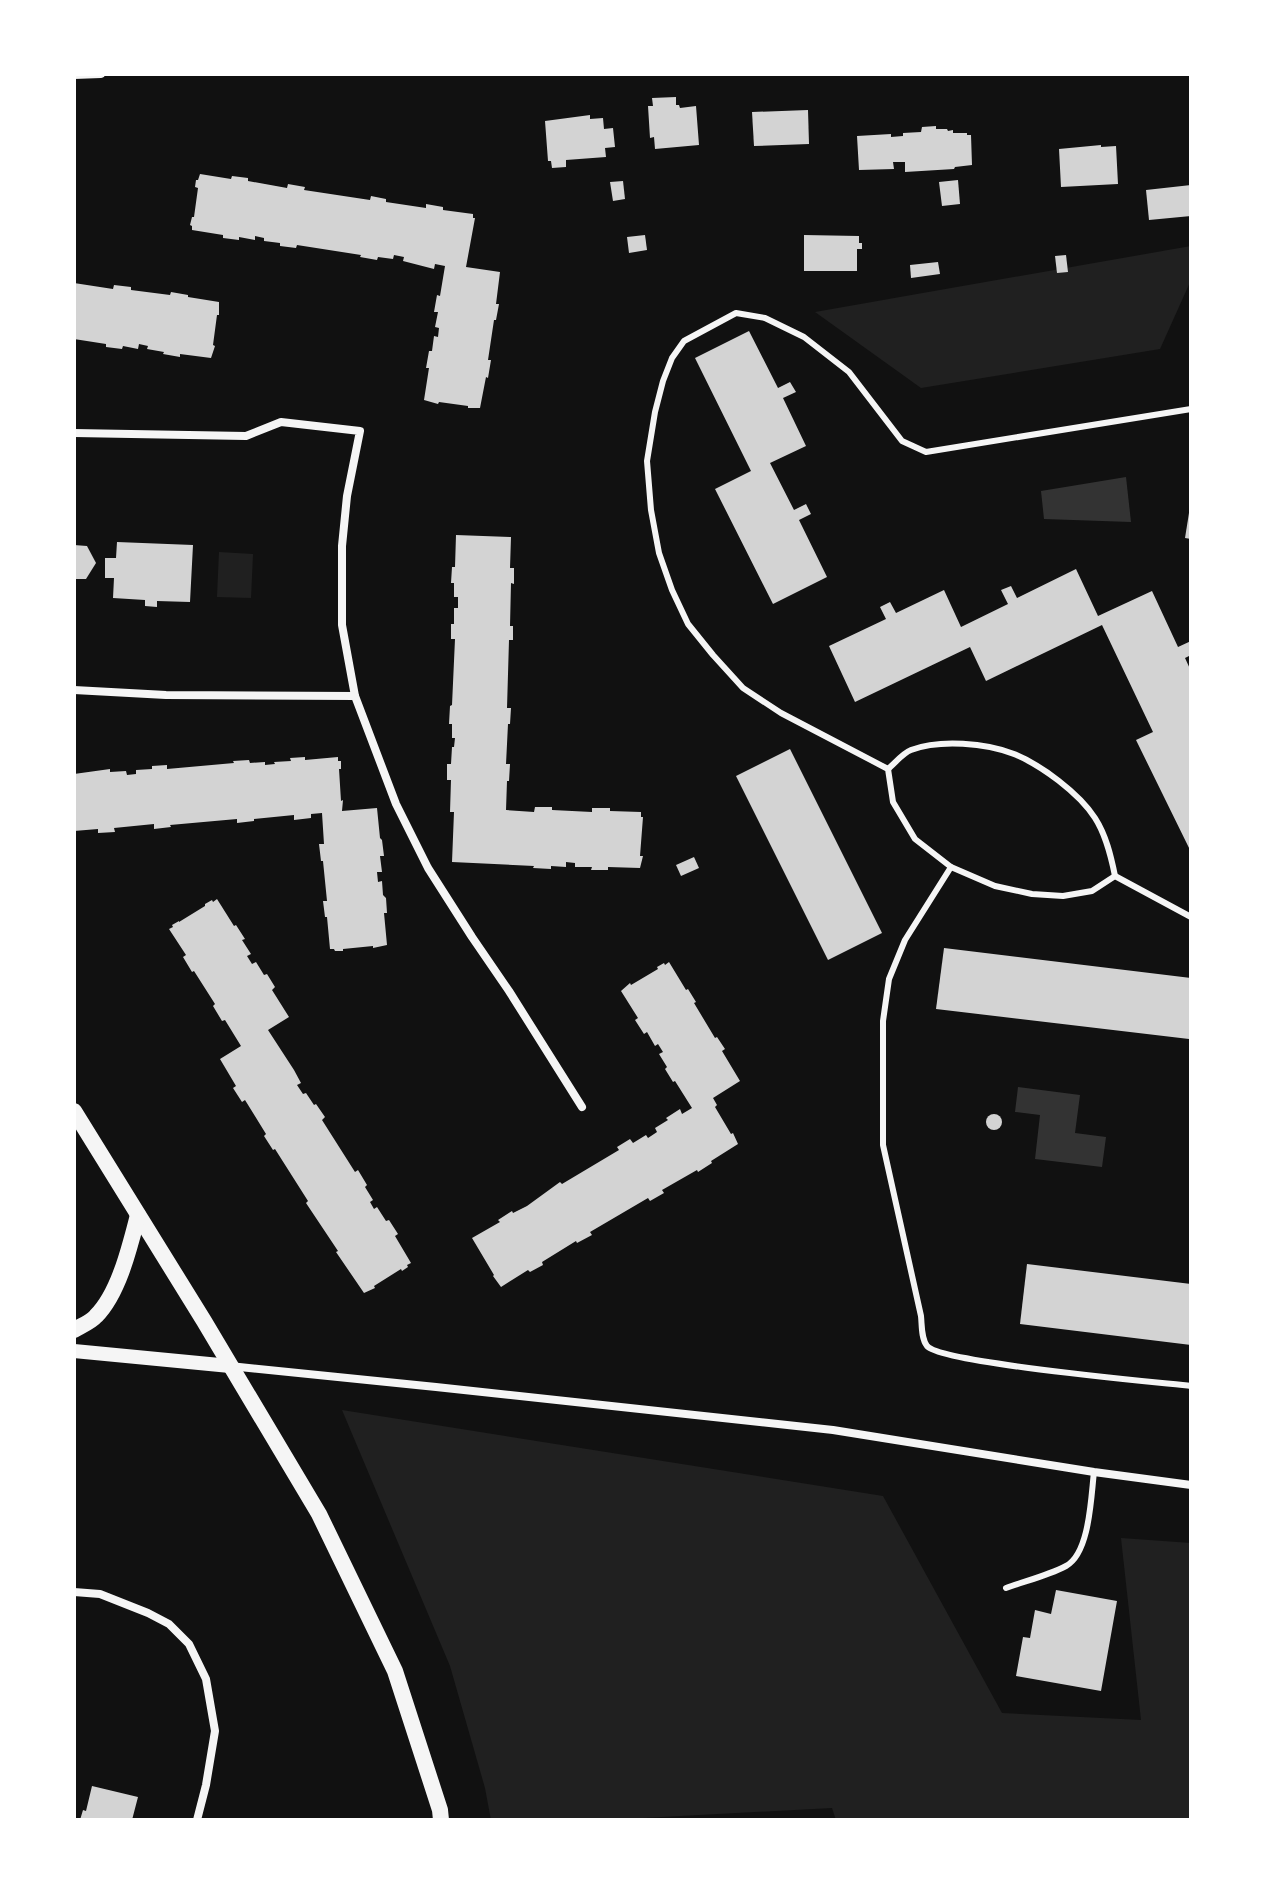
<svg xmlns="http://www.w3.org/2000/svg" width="1265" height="1894" font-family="'Varela Round',sans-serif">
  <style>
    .green { fill: #202020 }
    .water { fill: #333 }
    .building { fill: #d3d3d3 }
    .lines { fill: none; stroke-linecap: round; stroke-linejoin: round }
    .service { stroke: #f5f5f5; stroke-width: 6 }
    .minor { stroke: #f5f5f5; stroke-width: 8 }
    .tertiary { stroke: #f5f5f5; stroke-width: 14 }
    .secondary { stroke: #f5f5f5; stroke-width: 16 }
  </style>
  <rect width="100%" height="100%" fill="#111"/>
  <g class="green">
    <polygon points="1191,246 1191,280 1160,349 921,388 815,312"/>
    <polygon points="219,552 253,554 251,598 217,597"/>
    <polygon points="342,1410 883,1496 1002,1713 1141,1720 1121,1538 1191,1543 1191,1820 836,1820 832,1808 606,1820 491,1820 485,1788 450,1666"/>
  </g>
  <g class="water">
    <polygon points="1126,477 1131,522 1044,519 1041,491"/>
    <polygon points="1018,1087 1080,1095 1075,1133 1106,1137 1102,1167 1035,1159 1040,1115 1015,1112"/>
  </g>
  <g class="building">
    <polygon points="676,97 676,105 679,105 680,108 696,106 699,145 655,149 654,137 650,138 648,106 653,106 652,98"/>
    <polygon points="808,110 809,144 754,146 752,112"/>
    <polygon points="590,115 590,119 603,118 604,129 613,128 615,147 605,148 606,157 566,160 566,167 552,168 551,161 548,161 545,121"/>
    <polygon points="936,126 936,129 947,129 948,131 953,130 953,133 967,133 967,135 971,135 972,165 955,167 954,169 905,172 905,162 893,162 894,169 859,170 857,136 891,134 891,137 903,136 903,133 921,132 922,127"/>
    <polygon points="1101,145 1101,147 1116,146 1118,184 1061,187 1059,149"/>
    <polygon points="200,174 231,179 232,176 248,178 248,181 287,188 288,184 305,187 304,190 370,200 371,196 386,199 386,202 426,208 426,204 443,207 443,210 473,214 473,218 475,218 466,267 500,272 496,304 499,304 496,320 494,320 488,360 491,360 488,378 486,377 480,408 468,408 468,406 439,402 438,404 424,400 429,368 426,368 429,351 432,351 434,336 438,337 439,328 435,327 438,312 434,312 437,295 440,296 445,266 435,264 434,269 403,261 404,257 394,255 393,259 378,257 377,260 360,257 361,255 297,245 296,248 280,246 280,243 264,241 264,238 255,236 255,240 239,237 239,240 223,238 223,235 192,230 192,226 190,225 192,217 194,217 198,188 195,187 196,180 198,180"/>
    <polygon points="958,180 960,204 942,206 939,182"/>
    <polygon points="623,181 625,199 613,201 610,182"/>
    <polygon points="1191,185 1191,216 1149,220 1146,190"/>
    <polygon points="645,235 647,250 629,253 627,237"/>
    <polygon points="804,235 859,236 859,243 862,243 862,249 857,249 857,271 804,271"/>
    <polygon points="1066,255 1068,272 1057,273 1055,256"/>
    <polygon points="938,262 940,274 911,278 910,265"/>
    <polygon points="74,283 113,289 114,285 131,287 131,290 170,295 171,292 188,295 188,297 219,302 219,315 217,315 213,345 215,346 211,358 180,354 180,357 163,354 164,352 147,349 148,346 139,344 138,349 123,346 122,349 106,347 106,344 74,339"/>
    <polygon points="749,331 778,388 790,382 796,392 783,398 806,446 770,463 794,510 806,504 811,514 799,520 827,577 773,604 715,489 751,471 695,358"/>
    <polygon points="1189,513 1191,513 1191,539 1185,538"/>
    <polygon points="456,535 511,537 510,568 514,568 514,584 511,583 510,626 513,626 513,640 509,640 507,708 511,708 510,724 508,724 506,764 510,764 509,781 507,781 506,810 534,812 535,807 552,807 552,810 592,812 592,808 610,808 610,811 641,812 641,817 643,817 640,856 643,856 640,868 608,867 608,870 591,870 592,867 575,867 575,863 566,862 566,867 551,866 551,869 533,868 534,866 452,862 454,812 450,812 451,780 447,780 447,764 451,764 452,747 454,747 455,738 452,738 452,724 449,724 450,706 452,705 455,639 451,639 451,624 454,624 454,608 458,608 458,597 454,597 454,583 451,583 452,567 455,567"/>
    <polygon points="117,542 193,545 190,602 157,601 157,607 145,606 145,600 113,598 114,578 105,578 105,558 116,558"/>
    <polygon points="74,545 87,546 96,563 86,579 74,579"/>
    <polygon points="1076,569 1098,616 1152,591 1178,647 1191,641 1191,655 1185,658 1191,671 1191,852 1136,740 1153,732 1102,625 986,681 970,647 855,702 829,646 886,619 880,607 890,602 896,613 944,590 961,627 1008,604 1001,590 1011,586 1017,598"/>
    <polygon points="790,749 882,933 828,960 736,776"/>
    <polygon points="305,757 305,760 338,757 338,761 341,761 341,769 339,769 341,801 343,800 342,811 377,808 380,838 382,840 384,856 380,856 382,872 377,872 378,882 382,881 383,895 386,898 387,913 384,913 387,945 373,948 373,946 343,949 343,951 335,951 334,949 330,949 327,917 325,917 323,901 327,901 323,861 321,861 319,844 324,844 322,813 311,814 311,818 294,820 294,815 254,819 254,821 237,823 237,819 170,825 171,827 154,829 154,824 114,828 115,832 98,833 98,829 74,831 74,774 110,769 110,772 126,771 127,775 136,774 136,770 152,769 152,766 167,765 167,769 234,763 233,761 249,760 250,763 265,762 265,765 275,764 274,762 291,761 290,758"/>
    <polygon points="694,857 699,868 681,876 676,865"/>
    <polygon points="217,899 234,926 236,925 245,939 242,940 251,954 247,956 252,964 256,962 264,975 267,974 275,987 272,990 289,1017 268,1030 294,1070 301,1083 297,1085 303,1094 306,1093 314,1105 316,1104 325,1117 322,1120 355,1172 358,1170 367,1185 365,1187 373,1200 370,1202 374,1209 377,1207 386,1221 389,1220 398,1234 395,1236 411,1263 407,1265 408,1267 402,1271 401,1269 374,1286 375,1288 364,1293 336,1252 338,1251 306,1203 308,1201 275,1149 273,1150 264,1136 266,1134 245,1100 242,1102 233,1088 236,1086 220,1059 241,1046 225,1020 222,1021 213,1006 215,1004 194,971 192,972 183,957 186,955 169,929 173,927 172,925 179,921 179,922 205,906 205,904 212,900 213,902"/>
    <polygon points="944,948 1191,978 1191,1021 1189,1039 936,1009"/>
    <polygon points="669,962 686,990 688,989 696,1002 694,1003 715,1038 717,1037 725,1049 722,1051 740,1081 713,1098 717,1105 715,1107 731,1134 733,1133 738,1144 711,1161 712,1163 698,1172 697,1170 662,1190 664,1193 650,1201 648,1198 590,1232 592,1235 577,1243 576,1241 542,1262 543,1265 530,1272 528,1270 501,1287 493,1276 494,1275 472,1238 500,1222 498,1220 512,1211 513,1213 527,1206 560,1182 562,1184 619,1150 617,1147 630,1139 633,1143 646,1135 648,1138 657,1132 655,1128 668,1120 666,1118 680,1109 682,1114 692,1108 675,1081 673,1082 665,1069 667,1067 659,1054 663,1052 658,1044 655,1046 647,1032 644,1034 635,1020 638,1018 621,991 630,983 631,985 658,969 657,967 664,963 665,965"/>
    <circle cx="994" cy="1122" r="8"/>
    <polygon points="1027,1264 1191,1284 1191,1345 1020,1324"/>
    <polygon points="1056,1590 1117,1601 1101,1691 1016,1676 1023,1637 1030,1638 1035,1610 1051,1614"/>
    <polygon points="92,1786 138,1797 132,1820 80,1820 83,1810 86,1811"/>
  </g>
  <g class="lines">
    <g class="service">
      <polyline points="1191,409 926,452 902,441 849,372 804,337 765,318 736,313 684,341 672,358 663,381 655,412 647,461 651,510 659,553 672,590 688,624 713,655 743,688 781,713 888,769 893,802 915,839 951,867 995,886 1032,894 1063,896 1092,891 1115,876 1191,917"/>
      <path d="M888,769C895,763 903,753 911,750C940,739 986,743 1014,754C1041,765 1079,793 1095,818C1106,835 1111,856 1115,876"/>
      <path d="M951,867L905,940L889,979L883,1021V1145L921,1316C922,1325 921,1338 927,1346C941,1363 1155,1382 1191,1386"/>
      <path d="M1006,1588C1025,1581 1047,1576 1066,1566C1090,1553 1091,1496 1094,1472"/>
    </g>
    <g class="minor">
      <polyline points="74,75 101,74"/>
      <polyline points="74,433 246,436 281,422 360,431 347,496 342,546 342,625 355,696"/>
      <polyline points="74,690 166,695 355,696 396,804 428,868 472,937 509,991 582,1107"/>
      <polyline points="230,1366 436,1387 833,1430 1094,1472 1191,1485"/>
      <polyline points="74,1592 100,1594 148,1613 169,1624 189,1644 206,1679 215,1731 206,1785 197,1820"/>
    </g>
    <polyline class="tertiary" points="74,1351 230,1366"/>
    <g class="secondary">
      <polyline points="74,1111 204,1321 319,1514 395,1671 440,1810 441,1820"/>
      <path d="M74,1330C81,1326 91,1322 96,1316C119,1293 130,1246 138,1215"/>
    </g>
  </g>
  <rect width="1265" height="1894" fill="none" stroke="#ffffff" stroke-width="152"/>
</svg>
